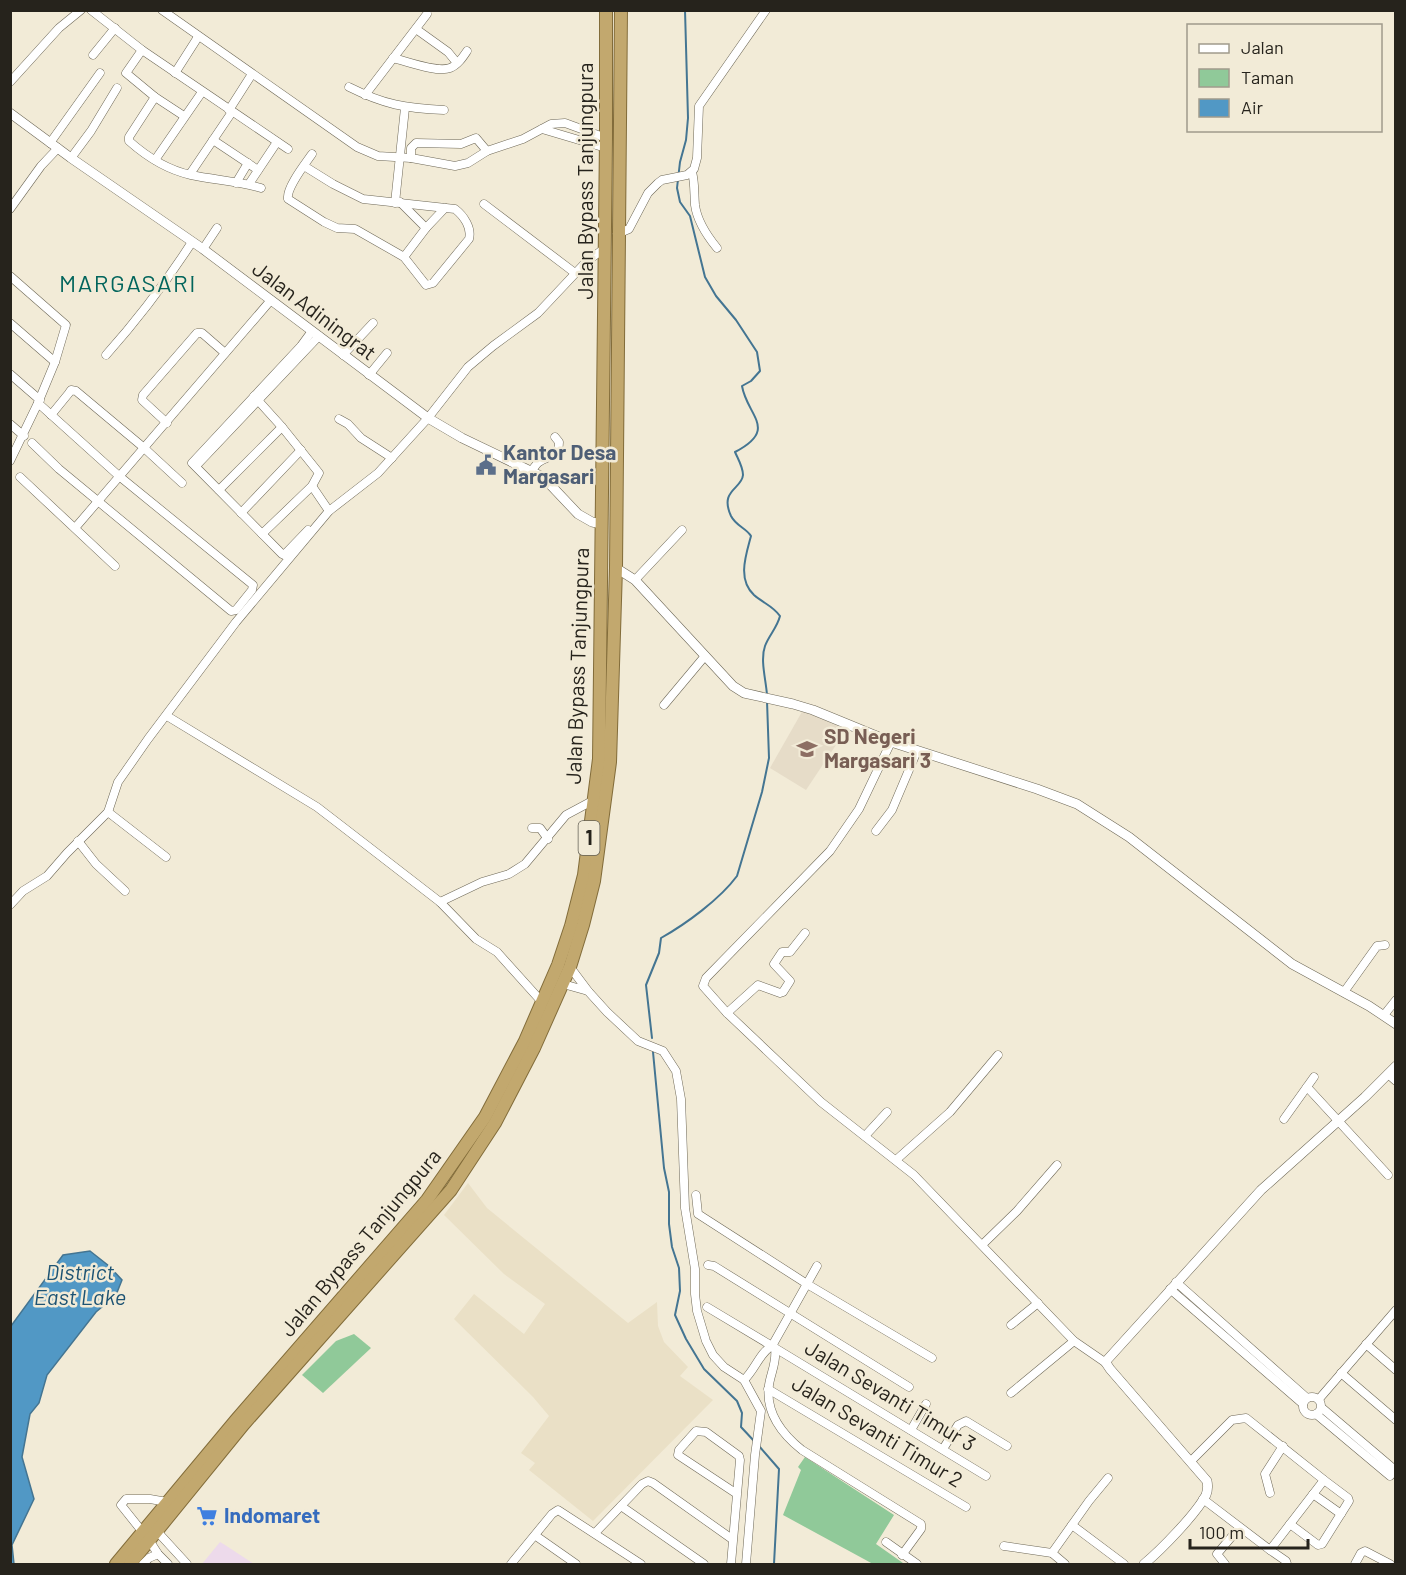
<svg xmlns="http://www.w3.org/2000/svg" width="1406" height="1575" font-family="Barlow,sans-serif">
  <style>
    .commercial { fill: #eddaeb }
    .built { fill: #eae0c6 }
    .education { fill: #e6dcc8 }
    .green { fill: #90c999 }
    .water { fill: #5198c5; stroke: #447592; stroke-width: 1.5 }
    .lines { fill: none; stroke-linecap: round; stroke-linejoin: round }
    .stream { stroke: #447592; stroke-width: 2 }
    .minor-casing { stroke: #6e6857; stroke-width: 9 }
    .tertiary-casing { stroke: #6e6857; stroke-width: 10 }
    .trunk-casing { stroke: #826c3a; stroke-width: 14 }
    .minor { stroke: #fff; stroke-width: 8 }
    .tertiary { stroke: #fff; stroke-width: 9 }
    .trunk { stroke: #c2a86e; stroke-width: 12 }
    .labels { text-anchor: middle; stroke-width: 5; stroke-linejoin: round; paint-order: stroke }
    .shield { fill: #f2ebd7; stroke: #635f54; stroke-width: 1.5 }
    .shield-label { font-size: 20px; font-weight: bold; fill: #26231c }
    .street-label { font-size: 21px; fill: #26231c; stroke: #f2ebd7 }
    .service-label { font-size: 21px; font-weight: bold; fill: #4e5e75; stroke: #f2ebd7; text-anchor: start }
    .education-label { font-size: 21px; font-weight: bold; fill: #785e54; stroke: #f2ebd7; text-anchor: start }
    .shop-label { font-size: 21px; font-weight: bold; fill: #366cbe; stroke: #f2ebd7; text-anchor: start }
    .water-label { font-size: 22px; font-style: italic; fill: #1d5373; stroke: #f2ebd7 }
    .quarter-label { font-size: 24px; letter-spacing: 1.5px; fill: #02655c; stroke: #f2ebd7 }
  </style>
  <rect width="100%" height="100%" fill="#f2ebd7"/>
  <polygon class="commercial" points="220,1542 225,1545 254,1564 202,1564"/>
  <polygon class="built" points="468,1183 487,1208 628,1323 657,1302 658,1326 664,1342 688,1367 680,1376 713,1400 593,1521 529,1470 535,1463 521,1453 549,1416 533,1397 454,1319 474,1294 524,1334 545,1304 504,1274 444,1215"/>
  <polygon class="education" points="803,710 846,730 806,790 770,768"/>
  <g class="green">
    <polygon points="354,1334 371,1348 323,1393 302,1375 336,1341"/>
    <polygon points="805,1457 894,1515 876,1544 903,1563 902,1564 873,1564 783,1515 801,1470 798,1467"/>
  </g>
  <polygon class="water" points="90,1251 109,1266 122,1280 116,1295 96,1312 47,1375 39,1403 30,1414 22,1457 34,1499 12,1545 14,1564 11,1564 11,1326 63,1255"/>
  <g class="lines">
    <g class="stream">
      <path d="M685,10L688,118L686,140L680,162L677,188L680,202L690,216L705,277L716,296L736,320L757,352L760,371L751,381L742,386C747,416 779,429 735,452C738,459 743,467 743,475C742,489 719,490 731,516C736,526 746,528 751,536C746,555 737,579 754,595C763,603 773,606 780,616C777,628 769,635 765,646C760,660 766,680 767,695"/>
      <path d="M652,1038L646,985L659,953L661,938C686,924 720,899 737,876L762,792L769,758L767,701"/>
      <polyline points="653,1052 664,1168 669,1192 669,1224 672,1247 679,1268 680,1291 675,1315 686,1339 704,1369 737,1401 742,1413 741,1427 755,1442"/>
      <polyline points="759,1446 779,1469 774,1564"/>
    </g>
    <g class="minor-casing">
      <g id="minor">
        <polyline points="91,10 142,50 288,149"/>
        <polyline points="162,10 357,147 378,156 411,158 455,166 468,163 487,151 523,139 551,124 565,123 606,138"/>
        <polyline points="416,29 448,52 457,63"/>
        <polyline points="142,50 126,73 155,97 184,116"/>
        <polyline points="93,55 115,28"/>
        <path d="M393,58C406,61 437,73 450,68C458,65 463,57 467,51"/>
        <polyline points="175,73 198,37"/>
        <polyline points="10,82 59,28 81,10"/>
        <path d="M349,87C385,105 405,108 444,110"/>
        <polyline points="365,95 427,14"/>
        <path d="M155,97L129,137V141C147,157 168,170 191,175C214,180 239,181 261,188"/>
        <polyline points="229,110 252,74"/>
        <polyline points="542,129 606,148"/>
        <polyline points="213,140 258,170"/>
        <polyline points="50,143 100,73"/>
        <polyline points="71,158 91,131 117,88"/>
        <polyline points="411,158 411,148 416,143 461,144 476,138 487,151"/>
        <polyline points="155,160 202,92"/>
        <path d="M304,166L333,184L363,199L455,209C464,216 472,228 469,239L433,283L426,285L404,257L355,229L337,228L324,222L288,199C286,188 305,164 312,154"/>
        <path d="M692,172C695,183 694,194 695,205C697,220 708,237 717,248"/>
        <polyline points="190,174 232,112"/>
        <polyline points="236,183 248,163"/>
        <polyline points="249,184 277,142"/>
        <polyline points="400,202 426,228"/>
        <polyline points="395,203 405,108"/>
        <polyline points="484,204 575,273"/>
        <polyline points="10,209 41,166 58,148"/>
        <polyline points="617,234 629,229 648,193 658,183 662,180 687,175 694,169 697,158 699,106 766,10"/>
        <polyline points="203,249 217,228"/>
        <polyline points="404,257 426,228 445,208"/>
        <polyline points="10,276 66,325 55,362 38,403"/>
        <polyline points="10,323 55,362"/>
        <path d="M106,355C139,318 165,284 192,242"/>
        <polyline points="343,355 373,323"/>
        <polyline points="10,374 40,400"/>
        <polyline points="369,375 387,353"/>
        <polyline points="254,396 282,427 319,473 312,486 262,534"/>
        <polyline points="51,415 69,393 71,390 76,391 143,447 182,483"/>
        <polyline points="339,419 348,424 361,438 392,458"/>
        <polyline points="167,423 142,400 143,395 197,333 202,333 225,353"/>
        <polyline points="10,424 24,436"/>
        <polyline points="10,461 38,403 119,476 253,585 252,590 236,610 231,611 59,469 32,443"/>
        <polyline points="196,466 319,336"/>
        <path d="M532,470C534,468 536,464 539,462C549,455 559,458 559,442L555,437"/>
        <polyline points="20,477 115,566"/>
        <polyline points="312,486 329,511"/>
        <polyline points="219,490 282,427"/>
        <polyline points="241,513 301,450"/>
        <polyline points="75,528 271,300"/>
        <polyline points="308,530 284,555 282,554 192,463 301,346 312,331"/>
        <polyline points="635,580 682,530"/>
        <polyline points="664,705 705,656"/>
        <polyline points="167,716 317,807 365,844 440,902 476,939 497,952 542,1002"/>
        <polyline points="891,742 859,809 830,851 706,978 703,986 727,1013 821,1102 914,1175 1074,1341 1106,1363"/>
        <polyline points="108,812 166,857"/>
        <polyline points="532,828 540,828 548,839"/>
        <polyline points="876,831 892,810 917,751"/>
        <polyline points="78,841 96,864 125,891"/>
        <polyline points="440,902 482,882 509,874 525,864 566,815 594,800"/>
        <polyline points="10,905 23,891 47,876 67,853 108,812 118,782 148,739 236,622 329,511 378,473 428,418 468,367 493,346 538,313 586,262 605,248"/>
        <path d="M570,967L588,991L607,1012L638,1041L663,1051L676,1071L681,1099L685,1208L695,1269V1294L697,1311L706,1341L713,1355L724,1367L744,1380C755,1370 760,1352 772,1346L775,1348C777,1362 771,1372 769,1385C765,1413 782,1434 802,1450L921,1524V1529L902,1555"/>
        <polyline points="563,984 588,991"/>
        <polyline points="1344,992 1377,946 1385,945"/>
        <polyline points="727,1013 758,985 780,993 783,992 790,981 774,964 782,952 790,952 805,933"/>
        <polyline points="1384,1015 1396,1000"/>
        <polyline points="1388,1074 1396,1081"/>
        <polyline points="1307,1087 1388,1175"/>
        <polyline points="1284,1119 1314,1077"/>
        <polyline points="865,1136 887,1112"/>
        <polyline points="896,1160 950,1112 998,1055"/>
        <polyline points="696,1195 698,1214 807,1284 932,1358"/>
        <polyline points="983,1244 1017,1211 1057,1165"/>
        <polyline points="708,1265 714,1266 909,1387"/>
        <polyline points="1176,1282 1307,1398"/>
        <polyline points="1170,1289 1303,1404"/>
        <polyline points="707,1307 772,1346 817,1266"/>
        <polyline points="1011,1325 1038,1303"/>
        <polyline points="1366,1344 1396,1370"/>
        <polyline points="775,1348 986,1476"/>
        <polyline points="1341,1373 1396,1420"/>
        <polyline points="744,1380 761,1411 755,1455 746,1564"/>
        <polyline points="768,1389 966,1507"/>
        <polyline points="1011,1393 1074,1341"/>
        <circle cx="1312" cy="1406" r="9"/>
        <polyline points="1319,1399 1396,1310"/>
        <polyline points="1316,1414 1390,1476 1395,1470 1322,1408"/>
        <polyline points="911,1430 926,1404"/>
        <polyline points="943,1449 958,1425 966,1421 1007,1446"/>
        <polyline points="1191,1461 1232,1420 1246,1418 1324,1480 1270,1550 1203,1499"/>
        <polyline points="1270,1493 1265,1474 1283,1446"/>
        <polyline points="1313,1494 1341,1514"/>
        <polyline points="167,1502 150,1499 126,1499 121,1505 149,1540 158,1554 168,1564"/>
        <polyline points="621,1506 704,1564"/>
        <polyline points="1290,1524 1318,1545 1322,1544 1349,1501 1348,1498 1324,1480"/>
        <polyline points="1072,1525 1124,1564"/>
        <polyline points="154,1528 187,1564"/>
        <polyline points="595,1533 642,1484 648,1481 653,1483 732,1539"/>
        <polyline points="536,1536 576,1564"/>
        <polyline points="886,1542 917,1564"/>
        <polyline points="1004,1546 1052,1553 1065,1564"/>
        <polyline points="1270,1550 1286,1561 1287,1564"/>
        <polyline points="1052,1553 1089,1501 1108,1478"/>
        <polyline points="143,1564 149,1558 158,1554"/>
        <polyline points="511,1564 552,1514 558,1510 641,1564"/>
        <polyline points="731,1564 740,1460 739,1456 706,1432 696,1431 679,1450 678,1455 737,1494"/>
        <polyline points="1225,1564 1217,1554 1239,1528"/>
        <polyline points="1355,1564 1361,1553 1365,1551 1390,1564"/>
      </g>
    </g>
    <g class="tertiary-casing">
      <g id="tertiary">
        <polyline points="10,113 71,158 203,249 428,418 462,438 543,477 578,514 592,522 602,524"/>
        <polyline points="616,568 635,580 733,686 744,693 793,704 813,710 891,742 1037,789 1077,804 1129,837 1292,964 1369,1006 1396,1024"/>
        <path d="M1144,1564C1161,1550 1196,1514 1206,1495C1208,1490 1208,1486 1207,1481L1110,1369L1106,1363L1107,1360L1261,1190L1365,1097L1396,1066"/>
      </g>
    </g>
    <g class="trunk-casing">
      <g id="trunk">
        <polyline points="116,1564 236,1420 427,1200 485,1117 525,1041 558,965 571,926 584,875 599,759 606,138 606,10"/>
        <polyline points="130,1564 243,1425 451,1190 495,1123 534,1048 570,967 583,925 594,881 610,762 616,568 621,10"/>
      </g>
    </g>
    <use href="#minor" class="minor"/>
    <use href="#tertiary" class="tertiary"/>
    <use href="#trunk" class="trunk"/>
  </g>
  <defs>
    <g id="civic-bare" transform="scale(1.62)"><path d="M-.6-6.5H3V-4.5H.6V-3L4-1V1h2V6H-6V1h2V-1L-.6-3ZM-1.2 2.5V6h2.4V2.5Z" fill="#5c6f8a" stroke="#f2ebd7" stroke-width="2.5" paint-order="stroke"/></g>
    <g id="school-bare" transform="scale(1.62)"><path d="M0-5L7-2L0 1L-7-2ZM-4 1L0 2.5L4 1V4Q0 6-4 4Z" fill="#8d6e63" stroke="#f2ebd7" stroke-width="2.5" paint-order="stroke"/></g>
    <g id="supermarket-bare" transform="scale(1.62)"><path d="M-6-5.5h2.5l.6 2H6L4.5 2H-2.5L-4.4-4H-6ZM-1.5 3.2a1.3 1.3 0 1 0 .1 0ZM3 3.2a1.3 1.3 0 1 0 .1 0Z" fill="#3f7fe0" stroke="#f2ebd7" stroke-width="2.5" paint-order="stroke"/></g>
  </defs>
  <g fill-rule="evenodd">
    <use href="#civic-bare" x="486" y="465"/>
    <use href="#school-bare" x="807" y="749"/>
    <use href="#supermarket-bare" x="207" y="1516"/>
  </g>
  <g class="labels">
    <rect class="shield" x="578.5" y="821" width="21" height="34" rx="4.5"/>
    <g class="shield-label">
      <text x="589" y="845">1</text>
    </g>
    <g class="street-label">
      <text transform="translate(586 181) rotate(-90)" y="7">Jalan Bypass Tanjungpura</text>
      <text transform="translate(314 311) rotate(37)" y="7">Jalan Adiningrat</text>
      <text transform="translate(578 666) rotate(-88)" y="7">Jalan Bypass Tanjungpura</text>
      <text transform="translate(361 1243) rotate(-50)" y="7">Jalan Bypass Tanjungpura</text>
      <text transform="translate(890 1396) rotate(31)" y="7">Jalan Sevanti Timur 3</text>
      <text transform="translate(877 1432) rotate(31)" y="7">Jalan Sevanti Timur 2</text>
    </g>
    <g class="service-label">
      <text x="503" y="460">Kantor Desa<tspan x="503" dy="24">Margasari</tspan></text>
    </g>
    <g class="education-label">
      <text x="824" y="744">SD Negeri<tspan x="824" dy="24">Margasari 3</tspan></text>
    </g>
    <g class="shop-label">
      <text x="224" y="1523">Indomaret</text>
    </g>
    <g class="water-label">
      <text x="80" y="1280">District<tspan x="80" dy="25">East Lake</tspan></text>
    </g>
    <g class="quarter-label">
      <text x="128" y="292">MARGASARI</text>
    </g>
  </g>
  <rect width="1406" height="1575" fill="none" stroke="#26231c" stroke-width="24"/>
  <rect x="1187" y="24" width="195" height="108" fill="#f2ebd7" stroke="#a09b8c" stroke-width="1.5"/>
  <rect x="1199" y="44" width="30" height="9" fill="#ffffff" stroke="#a09b8c" stroke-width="1.5"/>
  <text x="1241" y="54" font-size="18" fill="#26231c">Jalan</text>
  <rect x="1199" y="69" width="30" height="18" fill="#90c999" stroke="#a09b8c" stroke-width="1.5"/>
  <text x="1241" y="84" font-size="18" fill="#26231c">Taman</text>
  <rect x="1199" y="99" width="30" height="18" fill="#5198c5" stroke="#a09b8c" stroke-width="1.5"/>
  <text x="1241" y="114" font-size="18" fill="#26231c">Air</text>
  <path d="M1190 1539v9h118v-9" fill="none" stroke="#26231c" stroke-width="3"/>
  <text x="1199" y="1539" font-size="18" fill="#26231c" stroke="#f2ebd7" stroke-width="4.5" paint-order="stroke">100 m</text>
</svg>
